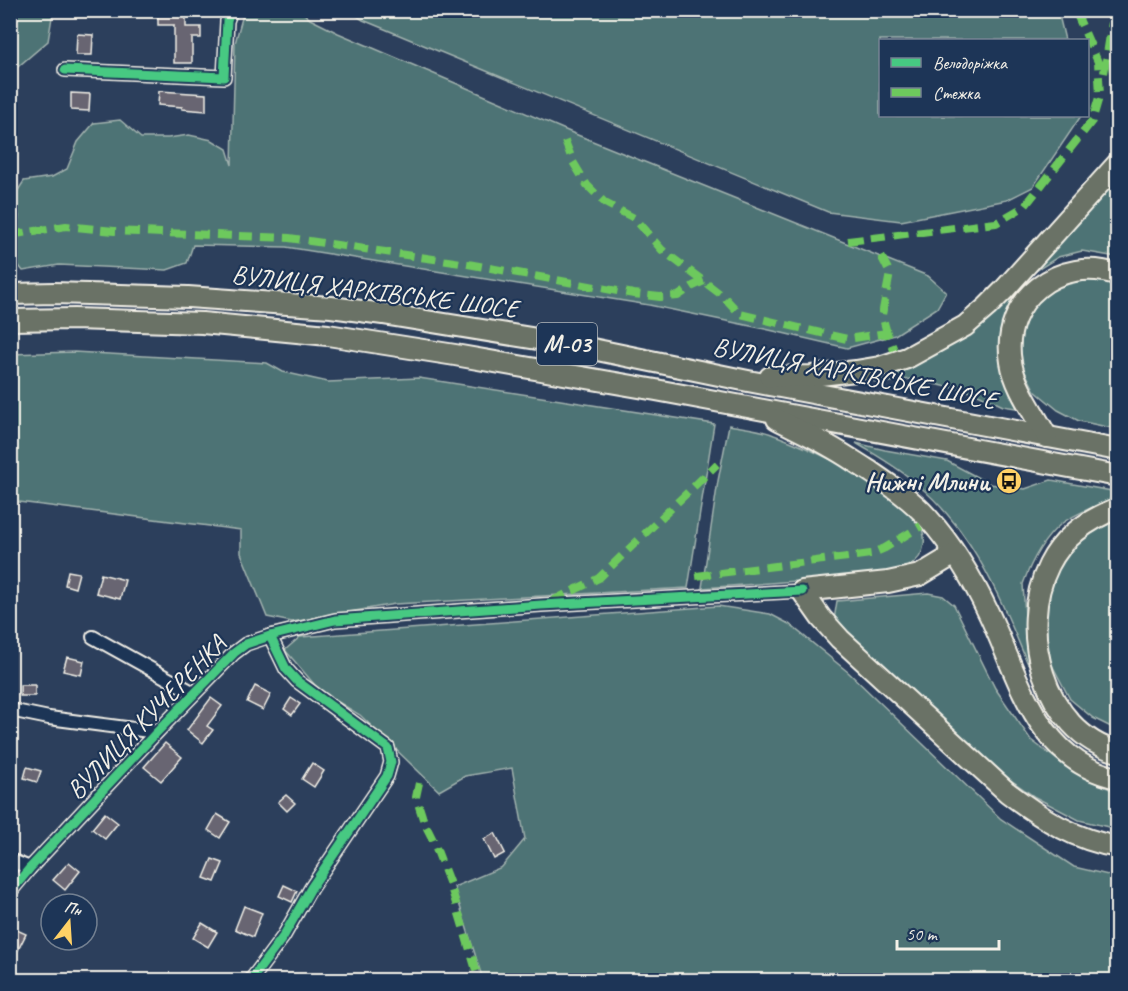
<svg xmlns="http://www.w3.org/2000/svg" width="1128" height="991" font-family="Caveat,sans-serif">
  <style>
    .green { fill: #4e7375; stroke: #a1b2ae; stroke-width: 1.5 }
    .building { fill: #686572; stroke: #f4f1e8; stroke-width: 1.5 }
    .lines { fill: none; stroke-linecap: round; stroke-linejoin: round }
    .minor-casing { stroke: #f4f1e8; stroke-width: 16 }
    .trunk-casing { stroke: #f4f1e8; stroke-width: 24 }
    .minor { stroke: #1d3557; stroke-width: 12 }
    .trunk { stroke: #6a7266; stroke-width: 20 }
    .quiet { stroke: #6dc95d; stroke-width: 8; stroke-dasharray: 15 8; stroke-linecap: butt }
    .cycleway-casing { stroke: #1d3557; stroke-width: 13 }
    .cycleway { stroke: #46c982; stroke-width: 9 }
    .labels { text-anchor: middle; stroke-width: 4.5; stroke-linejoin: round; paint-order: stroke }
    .shield { fill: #1d3557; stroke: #b4b9bc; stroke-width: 1.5 }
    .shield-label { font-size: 24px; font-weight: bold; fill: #f4f1e8 }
    .street-label { font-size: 26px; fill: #f4f1e8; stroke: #1d3557 }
    .poi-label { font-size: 26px; font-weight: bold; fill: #f4f1e8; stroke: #1d3557; text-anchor: end }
  </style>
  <rect width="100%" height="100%" fill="#2c3f5c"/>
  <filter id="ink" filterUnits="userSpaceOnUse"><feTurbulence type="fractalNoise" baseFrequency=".0167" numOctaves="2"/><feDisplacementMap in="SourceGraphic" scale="12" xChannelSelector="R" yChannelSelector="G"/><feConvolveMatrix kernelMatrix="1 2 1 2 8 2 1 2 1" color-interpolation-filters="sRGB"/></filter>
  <g filter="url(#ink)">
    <g class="green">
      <polygon points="11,10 53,11 48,41 13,71 11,83"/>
      <polygon points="301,11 310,19 338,33 570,132 928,276 946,292 937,308 895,335 847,348 765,329 649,305 286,247 193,245 187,263 167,270 59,265 23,271 12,257 19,216 13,198 24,181 52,177 67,169 78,142 94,123 120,120 141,138 168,138 189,135 212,140 227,149 232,165 235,43 244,11"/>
      <polygon points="350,11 1058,11 1065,40 880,40 880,116 1081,116 1033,187 1007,200 901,221 828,212 363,20"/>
      <polygon points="1117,167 1117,257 1082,251 1058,257 1034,272 1011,301 1003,326 1002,355 1028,410 1003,406 976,393 911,379 883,383 854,378 964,332"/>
      <polygon points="1073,278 1100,278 1117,283 1117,429 1079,421 1058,410 1035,391 1022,366 1019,345 1022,325 1032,305 1047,290"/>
      <polygon points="74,352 267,363 283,372 328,382 419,378 714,424 688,588 395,604 292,622 267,617 241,553 241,530 11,501 10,354"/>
      <path d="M729,425C744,428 760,429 774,435C808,447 931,501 924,544C921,568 897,571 878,575L702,588L718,481Z"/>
      <path d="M856,443L885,450L947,461L990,484L1025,489L1051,480L1117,492V497C1099,505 1077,512 1061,524C1043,539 1031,562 1023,584L1028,664C999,596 975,533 917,484C899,468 877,456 856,443Z"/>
      <polygon points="1117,518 1117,730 1093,718 1070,699 1051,663 1043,628 1045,592 1062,555 1085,534"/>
      <polygon points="928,593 943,596 954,605 995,688 1031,740 1072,771 1112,790 1117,790 1117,829 1079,820 1035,797 1005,776 834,620 837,601"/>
      <polygon points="718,606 770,614 789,624 848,672 1001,819 1074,867 1117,877 1117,980 483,980 454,887 502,867 525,839 512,768 465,776 439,791 360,715 320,691 285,650 300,637"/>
    </g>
    <g class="building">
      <polygon points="158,10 186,10 186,27 201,27 201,38 192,38 192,63 174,63 174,25 158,25"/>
      <polygon points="77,34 93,35 92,55 76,55"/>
      <polygon points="159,91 206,94 206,111 182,109 182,107 158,105"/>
      <polygon points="71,93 90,94 89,111 71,110"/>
      <polygon points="68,571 79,573 75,588 65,585"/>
      <polygon points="101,574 125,580 120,599 96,593"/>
      <polygon points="67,657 84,661 81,675 63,671"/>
      <rect x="20" y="685" width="15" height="11"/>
      <polygon points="255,686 271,694 263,710 247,702"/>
      <polygon points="211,698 222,706 207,726 213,730 203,743 187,730"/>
      <polygon points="291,698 300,704 292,715 284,709"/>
      <polygon points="165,743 182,757 161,781 144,767"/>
      <polygon points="312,763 324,771 314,787 302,779"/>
      <polygon points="27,767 41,771 37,782 24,778"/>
      <polygon points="286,795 295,803 287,811 278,802"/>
      <polygon points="105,813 118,823 105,839 92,829"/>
      <polygon points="217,814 230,822 220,838 208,830"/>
      <polygon points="495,833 505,853 494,859 484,839"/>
      <polygon points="212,859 223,863 215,882 204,878"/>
      <polygon points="69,862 80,871 65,890 53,880"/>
      <polygon points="284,885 297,891 292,902 279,896"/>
      <polygon points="244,906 262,913 253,937 235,929"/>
      <polygon points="202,923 217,932 208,947 193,938"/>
      <polygon points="10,927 26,934 10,966"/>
    </g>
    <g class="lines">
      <g class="minor-casing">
        <g id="minor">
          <polyline points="65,70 224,77 227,21 231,10"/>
          <polyline points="93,637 194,693"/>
          <polyline points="10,710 49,718 157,732"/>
          <polyline points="10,860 30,868"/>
          <polyline points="10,892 30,868 157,732 234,653 246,644 270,636 335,620 541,605 802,591"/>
          <polyline points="251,980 283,937 311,888 387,776 391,762 388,748 297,681 286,669 270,636"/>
        </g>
      </g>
      <g class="trunk-casing">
        <g id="trunk">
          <polyline points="10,294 54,293 188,297 331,307 383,314 568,344 748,381 1118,450"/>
          <polyline points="10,320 74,319 202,323 328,335 455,355 656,390 1118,476"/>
          <polyline points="770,377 811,376 856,371 880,367 907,358 965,326 987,307 1003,291 1118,163"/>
          <path d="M777,419C794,428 812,436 829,446C842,453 855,462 868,470C890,485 910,498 928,518C953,546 973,580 989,614C1019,677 1037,762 1118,778"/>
          <path d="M1047,437C1035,414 1015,388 1011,362C1000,300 1060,254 1118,275"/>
          <path d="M1118,508C1089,519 1063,537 1049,565C1017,628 1043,732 1118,752"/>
          <path d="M955,554L920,575L888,582L802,591L821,618L840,639L1007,792C1041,818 1075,840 1118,847"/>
        </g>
      </g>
      <use href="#minor" class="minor"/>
      <use href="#trunk" class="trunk"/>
      <g class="quiet">
        <polyline points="1104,73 1114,10"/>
        <polyline points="565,141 573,162 587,185 605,203 634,218 662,250 723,296 740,314 847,339 887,333 894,350"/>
        <polyline points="10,235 66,226 114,231 289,238 468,264 634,294 660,297 678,296 693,286 704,281"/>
        <polyline points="848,241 996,223 1025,206 1092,121 1100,94 1098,62 1075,10"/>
        <polyline points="881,256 890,273 882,315 887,333"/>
        <polyline points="696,576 871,554 885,548 921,526"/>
        <polyline points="552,601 599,578 717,464"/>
        <polyline points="419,783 416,797 424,822 433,840 451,887 479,980"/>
      </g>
      <g class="cycleway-casing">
        <g id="cycleway">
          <polyline points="65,70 224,77 227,21 231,10"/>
          <polyline points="10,892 30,868 157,732 234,653 246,644 270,636 335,620 541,605 802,591"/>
          <polyline points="251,980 283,937 311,888 387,776 391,762 388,748 297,681 286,669 270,636"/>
        </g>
      </g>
      <use href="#cycleway" class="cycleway"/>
    </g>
  </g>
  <defs>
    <g id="bus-disc" transform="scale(1.35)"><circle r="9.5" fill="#ffd166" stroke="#1d3557"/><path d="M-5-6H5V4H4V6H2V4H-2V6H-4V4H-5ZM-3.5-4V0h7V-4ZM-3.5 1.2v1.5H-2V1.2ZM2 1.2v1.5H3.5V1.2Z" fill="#111"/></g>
  </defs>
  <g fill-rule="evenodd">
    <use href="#bus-disc" x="1009" y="481"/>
  </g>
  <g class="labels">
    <rect class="shield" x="537" y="323" width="60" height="42" rx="4.5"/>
    <g class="shield-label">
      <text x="567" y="352">М-03</text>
    </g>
    <g class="street-label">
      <text transform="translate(375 291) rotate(7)" y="9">ВУЛИЦЯ ХАРКІВСЬКЕ ШОСЕ</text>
      <text transform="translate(855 373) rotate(11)" y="9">ВУЛИЦЯ ХАРКІВСЬКЕ ШОСЕ</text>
      <text transform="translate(146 717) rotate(-46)" y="9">ВУЛИЦЯ КУЧЕРЕНКА</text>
    </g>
    <g class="poi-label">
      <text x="990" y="490">Нижні Млини</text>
    </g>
  </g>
  <rect width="1128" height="991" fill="none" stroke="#1d3557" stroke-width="36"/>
  <rect x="18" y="18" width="1092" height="955" fill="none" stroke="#f4f1e8" stroke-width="2" filter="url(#ink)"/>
  <rect x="879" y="39" width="210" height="78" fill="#1d3557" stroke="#738091" stroke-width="1.5"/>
  <rect x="891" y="58" width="30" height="9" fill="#46c982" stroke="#738091" stroke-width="1.5"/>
  <text x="933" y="69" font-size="18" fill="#f4f1e8">Велодоріжка</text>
  <rect x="891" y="88" width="30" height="9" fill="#6dc95d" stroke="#738091" stroke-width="1.5"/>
  <text x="933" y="99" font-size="18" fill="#f4f1e8">Стежка</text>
  <g transform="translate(69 922) rotate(17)"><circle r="28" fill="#1d3557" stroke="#738091" stroke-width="1.5"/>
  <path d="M0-4.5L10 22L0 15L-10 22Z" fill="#ffd166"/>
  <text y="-9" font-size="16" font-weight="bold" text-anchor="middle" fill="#f4f1e8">Пн</text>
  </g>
  <path d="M897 940v9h102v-9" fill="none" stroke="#f4f1e8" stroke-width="3"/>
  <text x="906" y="940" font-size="18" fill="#f4f1e8" stroke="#1d3557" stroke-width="4.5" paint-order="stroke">50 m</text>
</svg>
